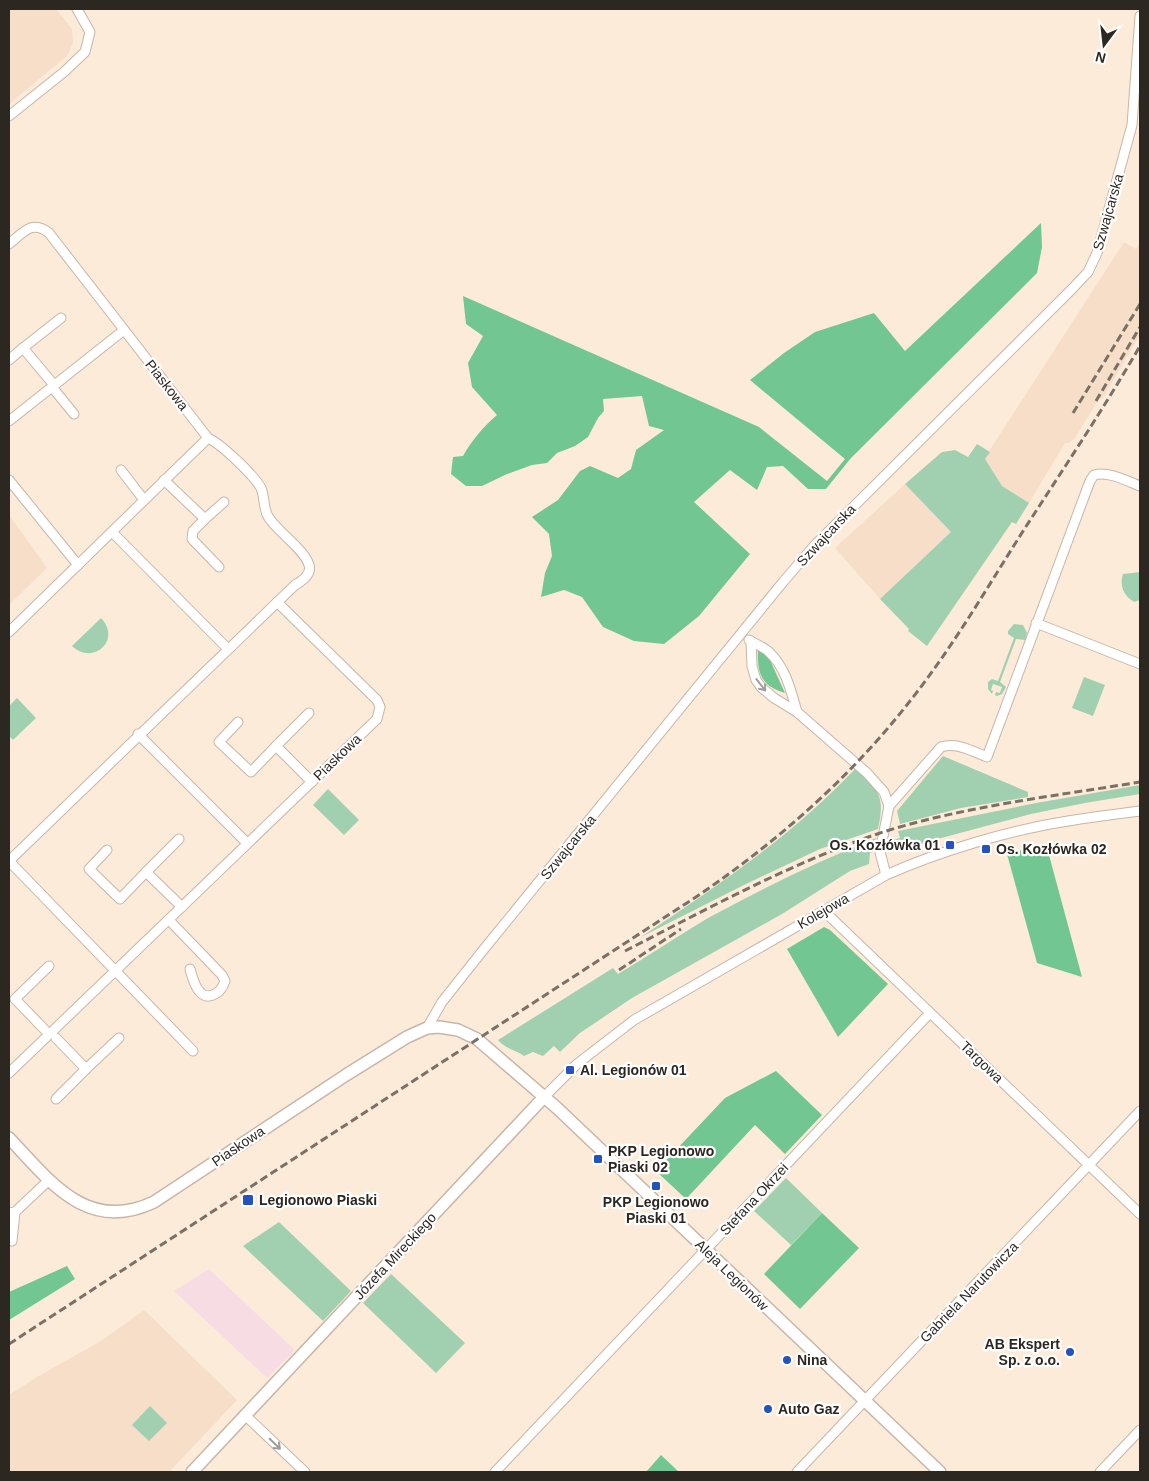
<svg xmlns="http://www.w3.org/2000/svg" width="1149" height="1481" font-family="Helvetica,sans-serif">
  <style>
    .industrial { fill: #f7dde3 }
    .built { fill: #f6dec8 }
    .green { fill: #a0d0b0 }
    .forest { fill: #71c691 }
    .lines { fill: none; stroke-linecap: round; stroke-linejoin: round }
    .minor-casing { stroke: #c7b6a6; stroke-width: 11 }
    .tertiary-casing { stroke: #c7b6a6; stroke-width: 14 }
    .minor { stroke: #fff; stroke-width: 9 }
    .tertiary { stroke: #fff; stroke-width: 11 }
    .rail { stroke: #7b7066; stroke-width: 3; stroke-dasharray: 8 4; stroke-linecap: butt }
    .oneway { stroke: #a09e9b }
    .poi-dot { fill: #2453c0; stroke: #fff; stroke-width: 2 }
    .labels { text-anchor: middle; stroke-width: 4.5; stroke-linejoin: round; paint-order: stroke }
    .street-label { font-size: 14px; fill: #2d2721; stroke: #fff }
    .poi-label { font-size: 14px; font-weight: bold; fill: #2d2721; stroke: #fff; text-anchor: start }
  </style>
  <rect width="100%" height="100%" fill="#fdebda"/>
  <polygon class="industrial" points="209,1269 295,1350 267,1378 174,1291"/>
  <g class="built">
    <polygon points="9,9 56,9 72,29 73,43 67,56 9,104"/>
    <polygon points="1140,241 1140,335 1103,398 1099,399 1075,438 1069,443 1065,443 1029,503 1002,486 984,459 1124,242 1136,249"/>
    <polygon points="905,484 951,532 880,599 835,548"/>
    <polygon points="9,515 47,568 9,605"/>
    <polygon points="144,1310 237,1400 169,1472 9,1472 9,1395 37,1377 101,1341"/>
  </g>
  <g class="green">
    <polygon points="977,444 990,452 985,459 1002,486 1029,503 1016,524 1012,522 927,646 908,631 909,629 880,599 951,532 905,484 942,452 955,450 968,457"/>
    <path d="M1140,572V600L1134,602C1124,596 1119,586 1123,574Z"/>
    <path d="M101,618C122,640 93,666 72,646Z"/>
    <polygon points="1014,624 1023,625 1027,633 1025,640 1016,639 1000,682 1006,687 1002,694 997,696 995,695 996,692 1000,693 1002,687 993,684 991,690 993,691 992,694 988,689 988,682 992,679 998,681 1014,638 1008,634 1008,631"/>
    <polygon points="1084,677 1105,685 1093,716 1072,708"/>
    <polygon points="17,698 36,718 13,740 9,736 9,706"/>
    <polygon points="943,756 1028,792 1028,797 961,808 900,824 897,811"/>
    <path d="M855,769C880,790 885,797 878,829L820,849L748,883L641,937C717,886 792,836 855,769Z"/>
    <polygon points="1140,785 1140,794 1085,803 1031,814 930,841 904,850 893,847 892,840 900,838 898,831 1036,803"/>
    <polygon points="328,789 359,820 344,835 313,805"/>
    <path d="M876,838L874,851L870,853L869,864L850,871L782,914L632,998L580,1033L560,1052L554,1046L543,1056L533,1052L524,1056C515,1050 504,1048 498,1040L613,968L618,974C648,956 678,936 708,918C763,888 819,861 876,838Z"/>
    <polygon points="786,1178 822,1213 791,1245 754,1211"/>
    <polygon points="279,1222 351,1291 323,1321 243,1246"/>
    <polygon points="391,1274 465,1343 436,1373 363,1303"/>
    <polygon points="150,1406 167,1423 149,1441 132,1425"/>
  </g>
  <g class="forest">
    <path d="M1041,223L1042,247L1037,273L851,458L826,489H808L783,466L767,467L757,490L730,470L694,502L750,554L699,616L664,644L634,641L603,627L582,597L564,590L541,597L545,573L552,556L549,534L532,517L558,500L580,471L590,466L618,478L631,469L636,450L664,430L649,426L642,396L603,399L604,411L598,418L588,437L575,446L557,453L547,463L532,465L507,474L482,486H466L451,474L453,457L463,456C473,439 483,427 497,415L472,387L468,363L483,336L466,324L463,296L759,427L827,481L845,459L750,380L784,353L815,332L874,313L905,351Z"/>
    <path d="M758,648L770,660L785,693C760,686 757,672 758,648Z"/>
    <polygon points="1046,844 1082,977 1037,963 1007,854"/>
    <polygon points="824,927 830,930 888,984 838,1037 787,949"/>
    <polygon points="776,1071 822,1115 785,1154 755,1125 686,1199 656,1171 725,1098"/>
    <polygon points="822,1213 859,1248 800,1309 764,1274"/>
    <polygon points="67,1266 75,1279 9,1320 9,1292"/>
    <polygon points="661,1455 679,1472 646,1472"/>
  </g>
  <g class="lines">
    <g class="minor-casing">
      <g id="minor">
        <polyline points="9,116 64,72 85,52 90,32 77,9"/>
        <path d="M9,244C23,233 32,219 49,233L208,438L9,632"/>
        <polyline points="9,360 23,348"/>
        <polyline points="54,385 23,348 61,318"/>
        <polyline points="52,387 74,414"/>
        <polyline points="9,421 124,330"/>
        <polyline points="121,470 144,500"/>
        <polyline points="9,480 78,565"/>
        <polyline points="164,480 205,519 224,502"/>
        <polyline points="205,519 193,531 192,539 219,567"/>
        <polyline points="112,532 227,648"/>
        <polyline points="1036,623 1140,664"/>
        <path d="M749,640C755,644 764,647 769,652C786,668 791,691 797,712"/>
        <polyline points="751,641 752,666 756,680 761,687 774,698 797,712 867,773 884,792 889,806"/>
        <polyline points="309,713 276,746 312,782"/>
        <polyline points="238,722 219,742 251,772 276,746"/>
        <polyline points="138,734 247,843"/>
        <polyline points="107,850 89,869 120,899 146,872 182,907"/>
        <path d="M9,861L295,585C302,581 312,574 309,565C305,550 278,532 269,518C263,510 265,497 261,488C254,475 221,444 208,438"/>
        <polyline points="9,861 193,1051"/>
        <polyline points="146,872 179,839"/>
        <path d="M886,875L880,852L889,806L941,747C957,742 972,751 987,757L1090,481L1094,475C1109,471 1127,481 1140,486"/>
        <polyline points="824,911 1140,1214"/>
        <path d="M169,920L222,975L225,981C223,987 221,991 215,994C199,1003 193,980 190,969"/>
        <polyline points="427,1028 442,1002 484,949 783,582 814,546 1073,288 1088,272 1097,253 1132,125 1140,16"/>
        <polyline points="45,1030 15,999 49,966"/>
        <polyline points="56,1038 86,1069 119,1038"/>
        <polyline points="9,1073 377,719 380,707 377,700 277,602"/>
        <path d="M545,1096L577,1064L634,1020L886,875C940,851 1010,830 1068,821C1092,817 1116,814 1140,811"/>
        <polyline points="56,1099 86,1069"/>
        <polyline points="9,1213 15,1212 49,1180"/>
        <polyline points="12,1241 15,1212"/>
        <polyline points="245,1415 305,1472"/>
        <polyline points="495,1472 930,1013"/>
        <polyline points="797,1472 1140,1111"/>
        <polyline points="1100,1472 1140,1430"/>
      </g>
    </g>
    <g class="tertiary-casing">
      <g id="tertiary">
        <path d="M9,1138C50,1181 87,1234 154,1202L346,1075L407,1037L427,1028L439,1027L458,1030L477,1039L557,1108L940,1472"/>
        <polyline points="192,1472 545,1096"/>
      </g>
    </g>
    <use href="#minor" class="minor"/>
    <use href="#tertiary" class="tertiary"/>
    <g class="rail">
      <polyline points="1096,401 1140,327"/>
      <polyline points="1073,413 1140,304"/>
      <path d="M625,951C709,908 793,862 883,832C966,806 1055,796 1140,782"/>
      <polyline points="619,970 681,929"/>
      <path d="M9,1344L696,897C777,842 850,778 910,701C953,647 988,586 1025,528C1064,468 1104,408 1140,346"/>
    </g>
  </g>
  <defs><path id="oneway-shaft" d="M-6 0H5M1.5-3L5.5 0L1.5 3" fill="none" stroke-width="1.6" stroke-linecap="round" stroke-linejoin="round" transform="scale(1.25)"/></defs>
  <g class="oneway">
    <use href="#oneway-shaft" transform="translate(761 685) rotate(52)"/>
    <use href="#oneway-shaft" transform="translate(275 1444) rotate(44)"/>
  </g>
  <g class="poi-dot">
    <rect x="945" y="840" width="10" height="10" rx="2.5"/>
    <rect x="981" y="844" width="10" height="10" rx="2.5"/>
    <rect x="565" y="1065" width="10" height="10" rx="2.5"/>
    <rect x="593" y="1154" width="10" height="10" rx="2.5"/>
    <rect x="651" y="1181" width="10" height="10" rx="2.5"/>
    <rect x="242" y="1194" width="12" height="12" rx="2.5"/>
    <circle cx="1070" cy="1352" r="5"/>
    <circle cx="787" cy="1360" r="5"/>
    <circle cx="768" cy="1409" r="5"/>
  </g>
  <g class="labels">
    <g class="street-label">
      <text transform="translate(1108 212) rotate(-74)" y="5">Szwajcarska</text>
      <text transform="translate(167 385) rotate(52)" y="5">Piaskowa</text>
      <text transform="translate(826 535) rotate(-47)" y="5">Szwajcarska</text>
      <text transform="translate(337 757) rotate(-44)" y="5">Piaskowa</text>
      <text transform="translate(568 847) rotate(-51)" y="5">Szwajcarska</text>
      <text transform="translate(823 911) rotate(-30)" y="5">Kolejowa</text>
      <text transform="translate(982 1062) rotate(44)" y="5">Targowa</text>
      <text transform="translate(238 1146) rotate(-34)" y="5">Piaskowa</text>
      <text transform="translate(754 1199) rotate(-47)" y="5">Stefana Okrzei</text>
      <text transform="translate(395 1256) rotate(-47)" y="5">Józefa Mireckiego</text>
      <text transform="translate(732 1275) rotate(44)" y="5">Aleja Legionów</text>
      <text transform="translate(969 1292) rotate(-46)" y="5">Gabriela Narutowicza</text>
    </g>
    <g class="poi-label">
      <text x="940" y="850" text-anchor="end">Os. Kozłówka 01</text>
      <text x="996" y="854">Os. Kozłówka 02</text>
      <text x="580" y="1075">Al. Legionów 01</text>
      <text x="608" y="1156">PKP Legionowo<tspan x="608" dy="16">Piaski 02</tspan></text>
      <text x="259" y="1205">Legionowo Piaski</text>
      <text x="656" y="1207" text-anchor="middle">PKP Legionowo<tspan x="656" dy="16">Piaski 01</tspan></text>
      <text x="1060" y="1349" text-anchor="end">AB Ekspert<tspan x="1060" dy="16">Sp. z o.o.</tspan></text>
      <text x="797" y="1365">Nina</text>
      <text x="778" y="1414">Auto Gaz</text>
    </g>
  </g>
  <rect width="1149" height="1481" fill="none" stroke="#2d2721" stroke-width="20"/>
  <g transform="translate(1104 45) rotate(195)" stroke="#ffffff" stroke-width="4" paint-order="stroke">
  <path d="M0-4L9 19L0 12L-9 19Z" fill="#2d2721"/>
  <text y="-8" font-size="14" font-weight="bold" text-anchor="middle" fill="#2d2721">N</text>
  </g>
</svg>
